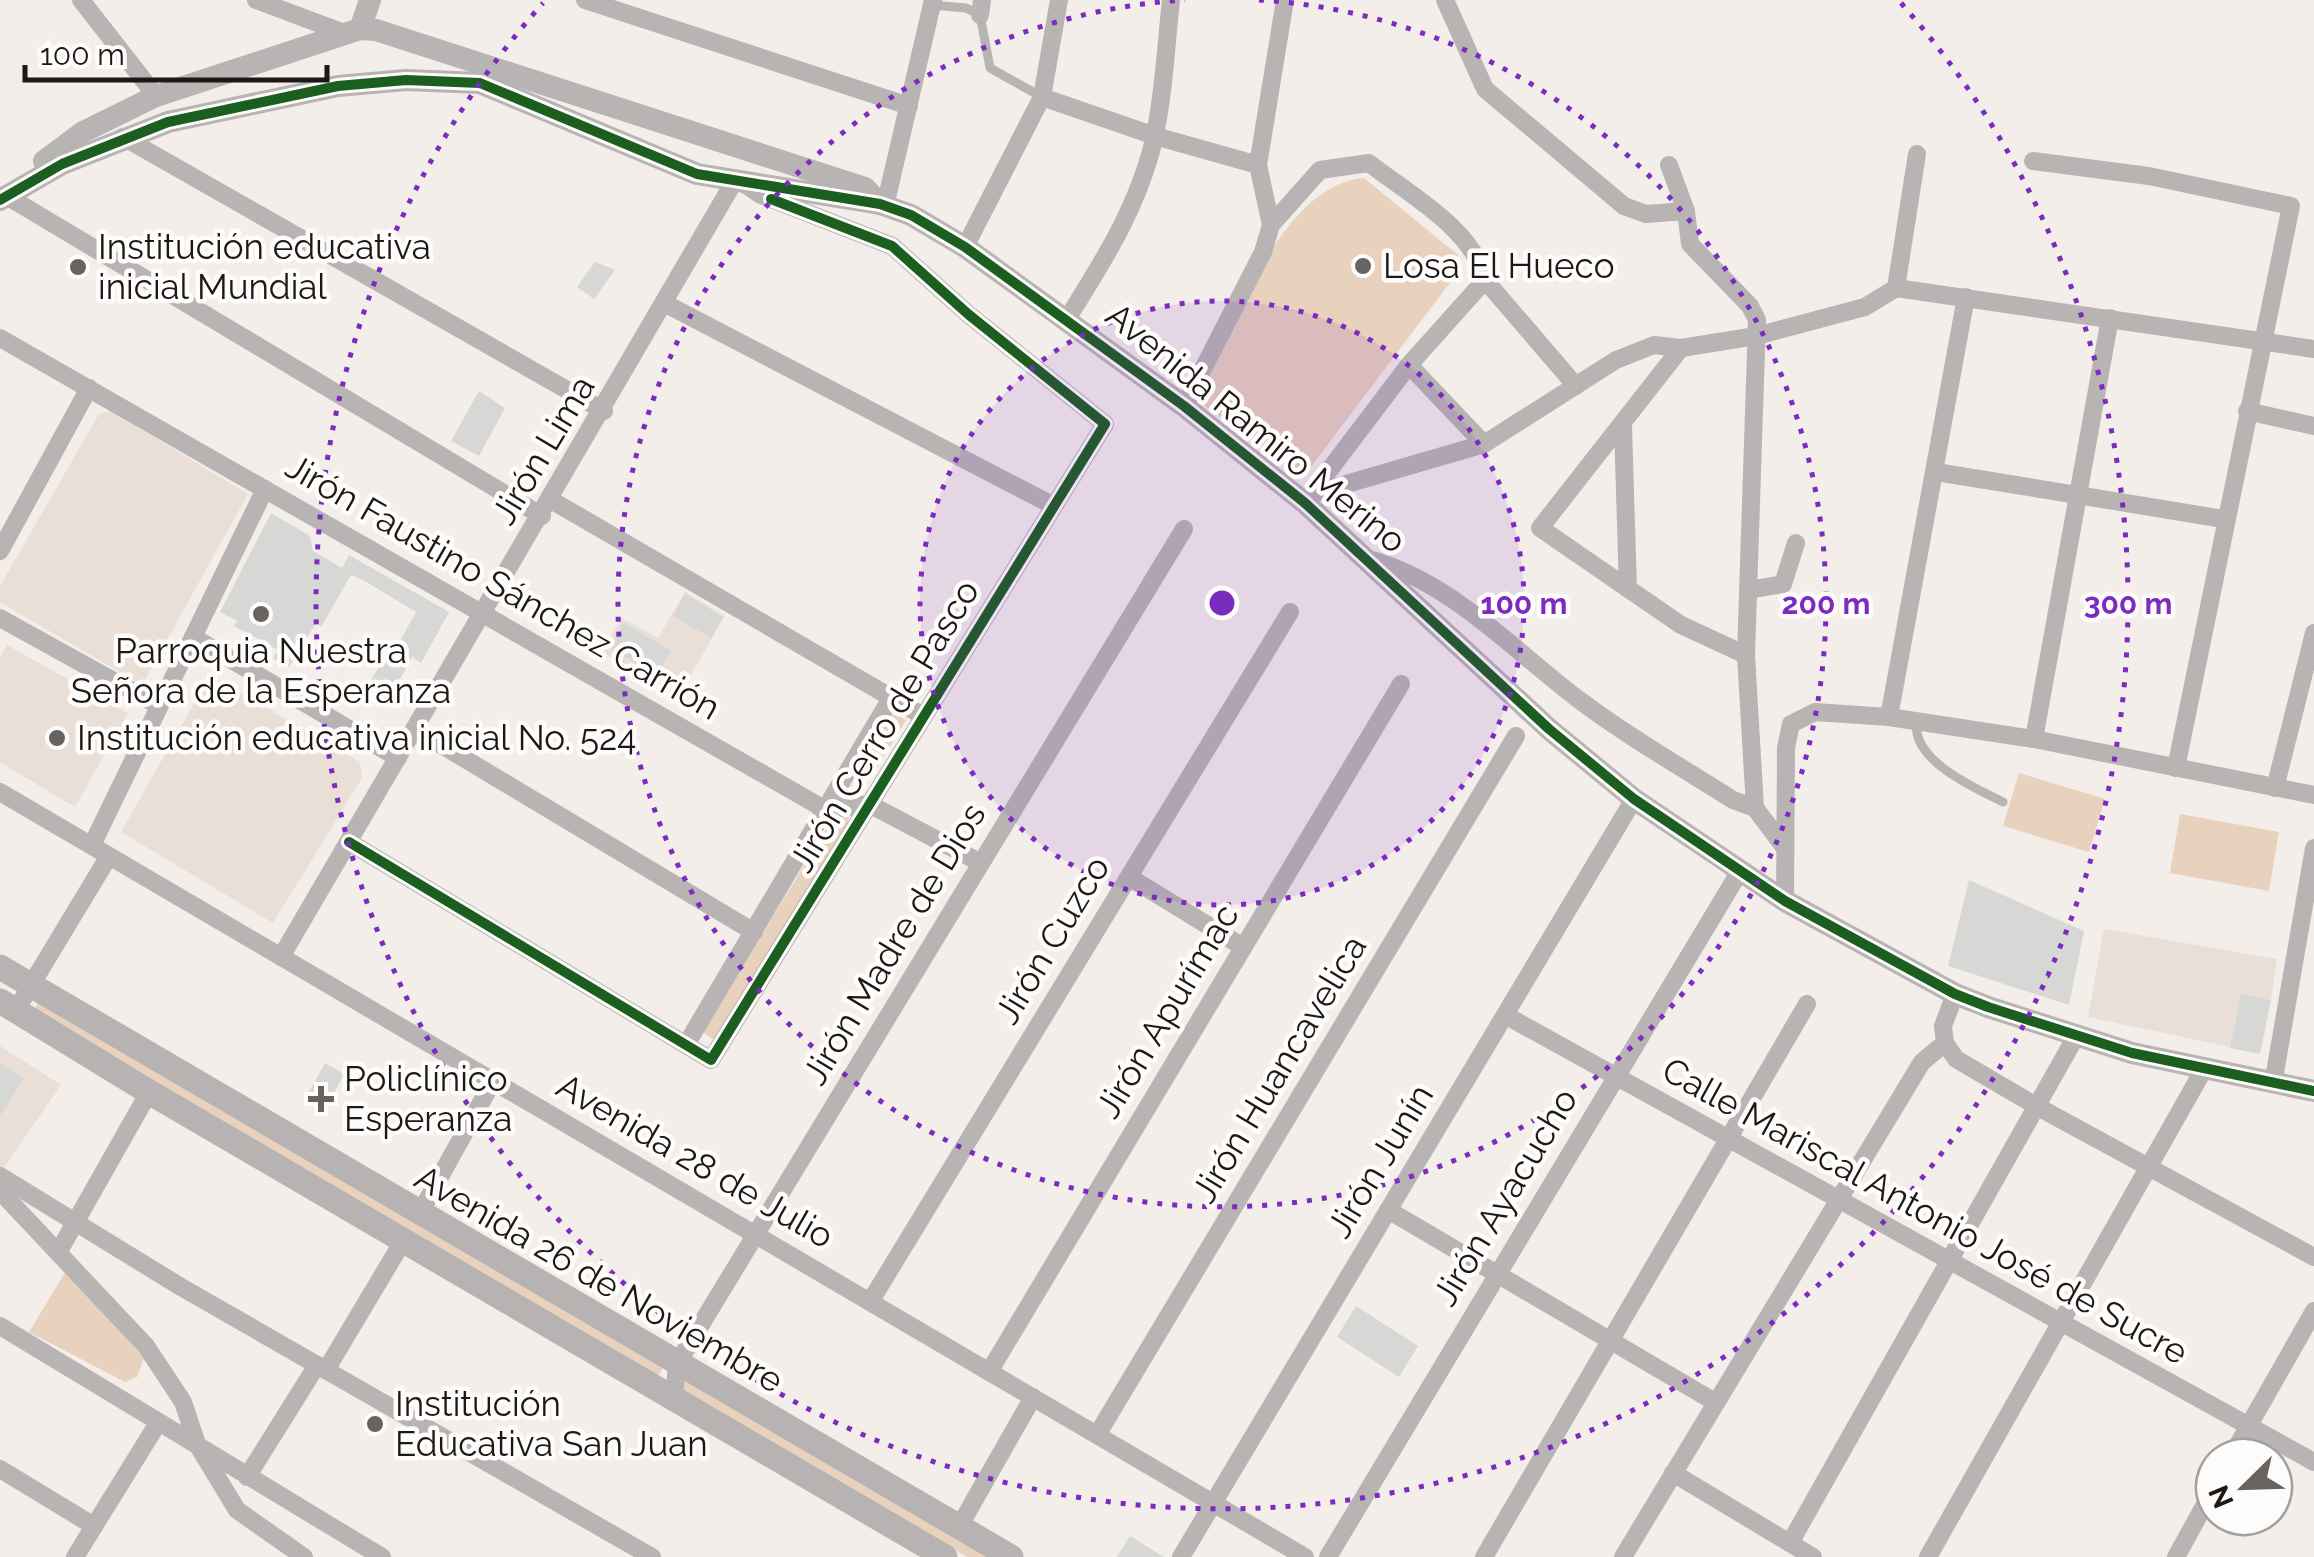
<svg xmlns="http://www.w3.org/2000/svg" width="2314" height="1557" font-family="Raleway,sans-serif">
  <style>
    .built { fill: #e9dfd6 }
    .green { fill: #e8d1bd }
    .building { fill: #d7d8d6 }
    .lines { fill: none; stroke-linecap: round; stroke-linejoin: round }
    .service { stroke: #b7b4b3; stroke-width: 9 }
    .minor { stroke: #b7b4b3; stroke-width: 18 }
    .tertiary { stroke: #b7b4b3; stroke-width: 22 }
    .secondary { stroke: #b7b3b2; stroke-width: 25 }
    .cycleway-casing { stroke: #fefcfb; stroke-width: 16 }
    .cycleway { stroke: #1b5e20; stroke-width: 10 }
    .ring { fill: none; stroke: #7b2cbf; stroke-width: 5; stroke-dasharray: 5 10 }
    .poi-dot { fill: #676360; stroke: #fefcfb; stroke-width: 4 }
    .labels { text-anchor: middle; stroke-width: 9; stroke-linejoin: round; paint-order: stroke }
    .poi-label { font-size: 35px; fill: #1b1815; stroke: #fefcfb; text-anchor: start }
    .street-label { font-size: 35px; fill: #1b1815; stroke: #fefcfb }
    .centre { fill: #7b2cbf; stroke: #fefcfb; stroke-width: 5 }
    .ring-label { font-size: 30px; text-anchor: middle; font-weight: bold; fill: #7b2cbf; stroke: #fefcfb; stroke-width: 9; stroke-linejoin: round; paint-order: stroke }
  </style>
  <rect width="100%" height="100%" fill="#f3eeea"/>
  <g class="built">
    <polygon points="110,411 248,494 142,685 0,602 0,586 99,414"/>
    <polygon points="685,592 725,616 678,697 602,652 622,618 658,638"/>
    <polygon points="7,645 128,713 75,807 0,762 0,657"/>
    <polygon points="210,675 360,762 362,778 273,923 121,832"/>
    <polygon points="2104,929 2277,959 2271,1000 2241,994 2230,1047 2088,1017"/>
    <polygon points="0,1046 61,1085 3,1169 0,1167"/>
  </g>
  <g class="green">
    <path d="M1364,178L1458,255V272L1304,476L1197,400C1230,334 1280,184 1364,178Z"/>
    <polygon points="893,713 906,720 870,779 858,771"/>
    <polygon points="2019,773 2105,799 2089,852 2003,826"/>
    <polygon points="2180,814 2279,832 2269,891 2170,873"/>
    <polygon points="835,815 849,815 848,822 715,1040 702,1032"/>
    <polygon points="39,1002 663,1368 657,1378 33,1011"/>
    <polygon points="66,1271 144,1358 137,1377 125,1382 29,1332"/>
    <polygon points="684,1380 989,1557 967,1557 679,1389"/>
  </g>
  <g class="building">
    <polygon points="595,262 615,270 594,299 577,287"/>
    <polygon points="479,391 505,408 479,456 451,441"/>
    <polygon points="271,513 310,536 313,551 342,568 349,555 449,612 421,663 412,657 386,705 364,692 383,660 388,663 416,612 363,580 351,575 321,627 316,623 289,667 273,658 278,650 234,626 237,621 220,612"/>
    <polygon points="685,594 723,617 711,638 673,616"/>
    <polygon points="624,623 671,651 657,675 610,648"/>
    <polygon points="1969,880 2084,931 2069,1005 1948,966"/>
    <polygon points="2241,994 2271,1000 2260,1054 2230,1048"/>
    <polygon points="0,1063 24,1078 0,1116"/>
    <polygon points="325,1063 344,1074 324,1112 304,1101"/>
    <polygon points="1356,1306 1418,1346 1399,1377 1337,1337"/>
    <polygon points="1130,1536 1164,1557 1117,1557"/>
  </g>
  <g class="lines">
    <g class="service">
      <polyline points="932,5 966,8 980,15 990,68 1042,97"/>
      <path d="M1917,721C1910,760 1975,788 2003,802"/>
    </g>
    <g class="minor">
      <polyline points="81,0 156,96"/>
      <polyline points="256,0 344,33"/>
      <polyline points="585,0 909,106"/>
      <polyline points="1445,0 1485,89 1624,206 1646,214 1686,211"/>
      <polyline points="980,15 982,0"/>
      <polyline points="1042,97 1155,136 1258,165"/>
      <polyline points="123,137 604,411"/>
      <polyline points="2033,161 2149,176 2291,206 2176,768"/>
      <polyline points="1669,165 1686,211 1690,244 1750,306 1757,320 1746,655 1755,808 1785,848"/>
      <polyline points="5,195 542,516"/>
      <polyline points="885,206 933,0"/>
      <path d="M1271,225L1320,170L1369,163C1408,194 1474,229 1485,280L1409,365L1308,498"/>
      <polyline points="965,247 1042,97 1059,0"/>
      <polyline points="1485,280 1576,386"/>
      <polyline points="1896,288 2314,349"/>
      <polyline points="666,304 1052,505"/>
      <path d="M1067,319C1103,262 1139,205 1154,139C1164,94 1166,45 1171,0"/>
      <polyline points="0,338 826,810 869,804 981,863"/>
      <polyline points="1681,348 1540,528 1681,625 1746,655"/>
      <polyline points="1409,365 1484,444"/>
      <polyline points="1184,406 1263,252 1271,225 1258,165 1285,0"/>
      <polyline points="2247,411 2314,426"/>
      <polyline points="1623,427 1628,589"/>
      <polyline points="1936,472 2224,519"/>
      <polyline points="1312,494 1484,444 1616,360 1654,345 1681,348 1756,336 1865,307 1896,288 1917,154"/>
      <polyline points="551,500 923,716"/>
      <polyline points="0,551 89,388"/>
      <path d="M1368,559C1449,580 1512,649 1578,699C1627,736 1681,767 1733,800L1755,808"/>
      <polyline points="1748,590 1783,584 1796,543"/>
      <polyline points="0,618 159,706"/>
      <polyline points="193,637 398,758"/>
      <polyline points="1889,717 1966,297"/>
      <polyline points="415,729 754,932"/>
      <polyline points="2034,739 2110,318"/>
      <polyline points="2275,788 2314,633"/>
      <polyline points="0,792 1305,1557"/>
      <polyline points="349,842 711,1060 1105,424 968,314 892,246 761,195 745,184"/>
      <polyline points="92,845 265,489"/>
      <polyline points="1129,877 1243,947"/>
      <polyline points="1785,901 1786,748 1791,724 1815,712 1889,717 2034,739 2314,795"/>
      <polyline points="281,957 735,180"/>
      <polyline points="16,1010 109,856"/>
      <polyline points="1505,1015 2314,1462"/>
      <polyline points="1945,1043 1956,1059 2038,1107 2314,1257"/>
      <polyline points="686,1045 891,698"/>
      <polyline points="2273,1084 2314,848"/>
      <polyline points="0,1176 181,1287 652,1557"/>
      <polyline points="0,1191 146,1346 183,1402 197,1444 237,1510 304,1557"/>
      <polyline points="1388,1210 1715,1402"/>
      <polyline points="419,1215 493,1081"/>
      <polyline points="59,1251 149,1092"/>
      <polyline points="870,1302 1290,612"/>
      <polyline points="0,1326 382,1557"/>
      <polyline points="326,1370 403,1241"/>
      <polyline points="989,1372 1401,684"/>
      <polyline points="674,1398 677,1364 1184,529"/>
      <polyline points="1097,1435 1516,736"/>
      <polyline points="2231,1457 2314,1311"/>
      <polyline points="0,1469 94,1526"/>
      <polyline points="1673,1473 1813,1557"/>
      <polyline points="247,1477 317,1365"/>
      <polyline points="959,1527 1033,1397"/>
      <polyline points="1790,1543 2075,1038"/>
      <polyline points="75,1557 158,1423"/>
      <polyline points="1181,1557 1634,799"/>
      <polyline points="1328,1557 1740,871"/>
      <polyline points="1484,1557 1807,1004"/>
      <polyline points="1623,1557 1922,1062 1945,1043 1943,1026 1955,994"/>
      <polyline points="1928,1557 2204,1069"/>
      <polyline points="2176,1557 2214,1488"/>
    </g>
    <g class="tertiary">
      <polyline points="360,29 370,0"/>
      <polyline points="44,161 83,132 156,96 360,29 376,30 865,188 880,204"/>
      <polyline points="0,200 62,164 168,122 338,86 406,80 480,83 697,174 880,204 911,215 965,247 1184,406 1305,503 1549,729 1634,799 1785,901 1955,994 1988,1007 2132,1053 2314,1091"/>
    </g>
    <g class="secondary">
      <polyline points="0,967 1011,1557"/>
      <polyline points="0,1001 149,1092 945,1557"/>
    </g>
    <g class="cycleway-casing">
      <g id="cycleway">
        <polyline points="0,200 62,164 168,122 338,86 406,80 480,83 697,174 880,204 911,215 965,247 1184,406 1305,503 1549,729 1634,799 1785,901 1955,994 1988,1007 2132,1053 2314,1091"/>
        <polyline points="349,842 711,1060 1105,424 968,314 892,246 771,199"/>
      </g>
    </g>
    <use href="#cycleway" class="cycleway"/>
  </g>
  <circle cx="1222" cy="603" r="302" fill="#7b2cbf" fill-opacity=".12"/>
  <g class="ring">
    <circle cx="1222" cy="603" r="302"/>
    <path d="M1259 0A604 604 0 1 1 1185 0"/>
    <path d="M1901 3A906 906 0 1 1 543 3"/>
  </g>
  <g class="poi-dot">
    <circle cx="1363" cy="266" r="10"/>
    <circle cx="78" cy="267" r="10"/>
    <circle cx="261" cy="614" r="10"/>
    <circle cx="57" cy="738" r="10"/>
    <path d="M316 1084h10v10h10v10h-10v10h-10v-10h-10v-10h10z"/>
    <circle cx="375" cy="1424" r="10"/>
  </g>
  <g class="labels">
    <g class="poi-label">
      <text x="98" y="259">Institución educativa<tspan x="98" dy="40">inicial Mundial</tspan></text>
      <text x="1383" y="278">Losa El Hueco</text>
      <text x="261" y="663" text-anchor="middle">Parroquia Nuestra<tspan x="261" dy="40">Señora de la Esperanza</tspan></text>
      <text x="77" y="750">Institución educativa inicial No. 524</text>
      <text x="344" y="1091">Policlínico<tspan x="344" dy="40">Esperanza</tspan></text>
      <text x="395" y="1416">Institución<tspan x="395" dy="40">Educativa San Juan</tspan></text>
    </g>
    <g class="street-label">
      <text transform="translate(1256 428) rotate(39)" y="12">Avenida Ramiro Merino</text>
      <text transform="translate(543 450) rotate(-59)" y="12">Jirón Lima</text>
      <text transform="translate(503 587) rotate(30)" y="12">Jirón Faustino Sánchez Carrión</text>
      <text transform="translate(884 726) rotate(-59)" y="12">Jirón Cerro de Pasco</text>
      <text transform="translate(1052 940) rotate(-59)" y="12">Jirón Cuzco</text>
      <text transform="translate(894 944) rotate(-59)" y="12">Jirón Madre de Dios</text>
      <text transform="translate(1167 1011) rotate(-59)" y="12">Jirón Apurímac</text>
      <text transform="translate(1279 1069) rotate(-59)" y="12">Jirón Huancavelica</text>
      <text transform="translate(695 1161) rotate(30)" y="12">Avenida 28 de Julio</text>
      <text transform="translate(1380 1161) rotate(-59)" y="12">Jirón Junín</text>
      <text transform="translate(1505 1197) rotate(-59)" y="12">Jirón Ayacucho</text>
      <text transform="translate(1925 1211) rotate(29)" y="12">Calle Mariscal Antonio José de Sucre</text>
      <text transform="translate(599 1279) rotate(30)" y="12">Avenida 26 de Noviembre</text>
    </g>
  </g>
  <circle cx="1222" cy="603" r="15" class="centre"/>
  <g class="ring-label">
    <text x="1524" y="614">100 m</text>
    <text x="1826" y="614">200 m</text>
    <text x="2128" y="614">300 m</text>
  </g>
  <g transform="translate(2244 1487) rotate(247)"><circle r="48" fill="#fefcfb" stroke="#a3a19f" stroke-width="2.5"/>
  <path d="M0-8L18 38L0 25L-18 38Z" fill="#676360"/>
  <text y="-15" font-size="28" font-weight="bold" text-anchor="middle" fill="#1b1815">N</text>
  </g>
  <path d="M25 65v15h302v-15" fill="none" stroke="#1b1815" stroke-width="5"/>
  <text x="40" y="65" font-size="30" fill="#1b1815" stroke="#fefcfb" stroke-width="8" paint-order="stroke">100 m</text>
</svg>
